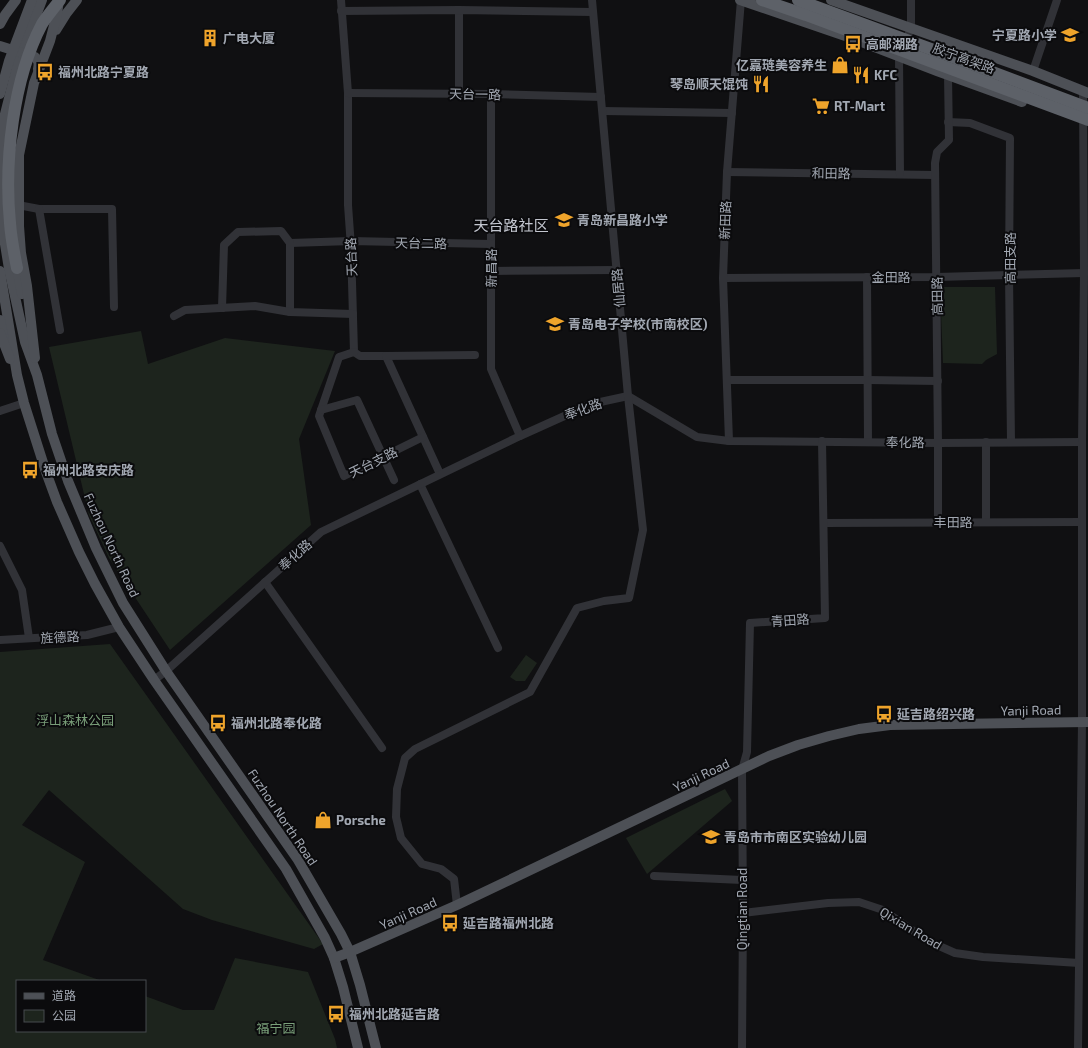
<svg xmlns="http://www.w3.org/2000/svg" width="1088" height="1048" font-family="'Exo 2','Noto Sans SC',sans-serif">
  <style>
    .green { fill: #1d241d }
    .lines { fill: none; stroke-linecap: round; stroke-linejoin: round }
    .minor { stroke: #313237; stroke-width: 8 }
    .major { stroke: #4d5056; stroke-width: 10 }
    .highway { stroke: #5d6168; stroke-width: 12 }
    .labels { text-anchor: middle; stroke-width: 4; stroke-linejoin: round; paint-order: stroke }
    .poi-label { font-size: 13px; font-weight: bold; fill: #a2a8b2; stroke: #0b0b0d; text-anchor: start }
    .street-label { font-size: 13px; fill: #a2a8b2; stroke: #0b0b0d }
    .park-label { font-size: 13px; fill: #799e79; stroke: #0b0b0d }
    .quarter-label { font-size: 15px; fill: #c3c6cf; stroke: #0b0b0d }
  </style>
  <rect width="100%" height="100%" fill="#101012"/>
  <g class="green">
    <polygon points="940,287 995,287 997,354 986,360 982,364 943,363"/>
    <polygon points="141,331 148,364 225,338 335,351 299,439 311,525 170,650 109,558 89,515 49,347"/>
    <polygon points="110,644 323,944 314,949 212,920 183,909 49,790 22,825 85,862 43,960 102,981 17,981 17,1031 145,1031 145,996 183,1010 214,1010 235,958 308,972 335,1039 337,1048 0,1048 0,652"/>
    <polygon points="526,655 537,663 525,681 516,681 510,677"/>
    <polygon points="725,789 732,801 647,874 626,838"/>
  </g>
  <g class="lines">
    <g class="minor">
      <polyline points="341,0 348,93 348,205 351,247 354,352 360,356 386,356 440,474"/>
      <polyline points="459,10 459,94"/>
      <polyline points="341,11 459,10 592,12"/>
      <polyline points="1033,71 1057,0"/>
      <polyline points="348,93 491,94 601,97"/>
      <polyline points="491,94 491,369 520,436"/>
      <polyline points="603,111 732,113"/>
      <polyline points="948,122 970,123 1010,138 1009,275 1011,442"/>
      <polyline points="727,172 935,175"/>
      <polyline points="900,174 899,57 911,28 911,0"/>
      <polyline points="18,205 39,209 112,209 114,307"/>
      <polyline points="39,209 60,330"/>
      <polyline points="290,243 351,241 491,244"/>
      <polyline points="491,271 617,270"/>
      <polyline points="867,277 868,442"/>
      <polyline points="723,278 937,277 1084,273"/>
      <polyline points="222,308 224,245 238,232 281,231 290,243 290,312"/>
      <polyline points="174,316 185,310 255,306 290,312 353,314"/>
      <polyline points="354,352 339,357 319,416 344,476 423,437"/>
      <polyline points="386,356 475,355"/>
      <polyline points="727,380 868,380 938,381"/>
      <polyline points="321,410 357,400 394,480"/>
      <polyline points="0,411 24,403"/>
      <polyline points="729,441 723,278 727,172 741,0"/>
      <polyline points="986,442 986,522"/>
      <polyline points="420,484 498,648"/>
      <polyline points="938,522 938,443 935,163 937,152 949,140 948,75"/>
      <polyline points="824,523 1082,522"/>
      <polyline points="0,546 22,590 29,638"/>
      <polyline points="265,582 382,748"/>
      <polyline points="0,640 87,635 119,627"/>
      <polyline points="154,680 166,671 321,532 520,436 591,404 628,396 697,437 729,441 938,443 1082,442"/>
      <polyline points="654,876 742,880"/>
      <polyline points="457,905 454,879 441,869 422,864 401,838 396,817 397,789 405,758 415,749 530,692 577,608 604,601 629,598 643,530 628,396 592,0"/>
      <polyline points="743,913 828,903 859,902 883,910 928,941 955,953 983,957 1079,963"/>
      <polyline points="742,1048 743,913 742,770 747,752 750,623 825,618 822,441"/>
      <polyline points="1078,1048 1082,722 1082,442 1084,273 1083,91"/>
    </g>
    <g class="major">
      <polyline points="42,0 18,63 5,114 1,148 1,209 4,238 9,269 25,342 37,375 52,434 68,481 96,548 123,603 166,671 298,860 341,934 350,952 360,985 376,1048"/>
      <polyline points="740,0 854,39 937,71 1022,102"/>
      <polyline points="831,0 1033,71 1088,93"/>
      <polyline points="0,24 5,15 16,0"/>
      <polyline points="56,30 66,14 77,0"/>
      <path d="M0,46L35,57C39,61 39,64 38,69"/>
      <polyline points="0,94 9,61 32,0"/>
      <polyline points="17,268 22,294"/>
      <polyline points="0,271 17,375 24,403 46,472 57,502 79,552 95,584 119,627 154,680 286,869 325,938 334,958 343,987 358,1048"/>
      <polyline points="0,320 4,340"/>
      <polyline points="0,333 10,359"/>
      <polyline points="35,358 27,286 21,253 19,226 19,155 34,83 50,41 57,14 59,0"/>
      <polyline points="334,958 350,952 457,905 769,756 798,745 829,736 859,729 890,725 1088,722"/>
    </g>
    <g class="highway">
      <polyline points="762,0 806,15 1088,120"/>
      <polyline points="798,0 947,55 1088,108"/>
      <path d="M17,268C14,253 11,238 10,223C4,161 13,79 42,24C47,16 54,8 60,0"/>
    </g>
  </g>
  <defs>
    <g id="school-bare" transform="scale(1.38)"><path d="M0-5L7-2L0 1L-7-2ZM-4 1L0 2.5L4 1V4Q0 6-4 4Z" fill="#efa42b" stroke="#0b0b0d" stroke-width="2.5" paint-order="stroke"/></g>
    <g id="building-bare" transform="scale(1.38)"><path d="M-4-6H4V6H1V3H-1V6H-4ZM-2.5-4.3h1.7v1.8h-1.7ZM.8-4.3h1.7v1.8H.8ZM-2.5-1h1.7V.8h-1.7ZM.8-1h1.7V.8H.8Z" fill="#efa42b" stroke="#0b0b0d" stroke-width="2.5" paint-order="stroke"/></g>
    <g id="bus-bare" transform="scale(1.38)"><path d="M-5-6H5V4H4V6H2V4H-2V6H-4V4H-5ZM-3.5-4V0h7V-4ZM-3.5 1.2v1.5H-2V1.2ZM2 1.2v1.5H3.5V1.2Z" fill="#efa42b" stroke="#0b0b0d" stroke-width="2.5" paint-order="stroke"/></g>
    <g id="shop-bare" transform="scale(1.38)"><path d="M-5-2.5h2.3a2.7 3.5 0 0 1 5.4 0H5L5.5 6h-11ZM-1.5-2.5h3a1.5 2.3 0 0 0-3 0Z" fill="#efa42b" stroke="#0b0b0d" stroke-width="2.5" paint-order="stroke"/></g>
    <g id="restaurant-bare" transform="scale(1.38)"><path d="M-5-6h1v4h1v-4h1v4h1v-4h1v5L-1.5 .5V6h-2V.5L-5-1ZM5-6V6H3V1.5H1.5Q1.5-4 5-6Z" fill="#efa42b" stroke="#0b0b0d" stroke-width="2.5" paint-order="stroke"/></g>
    <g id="supermarket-bare" transform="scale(1.38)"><path d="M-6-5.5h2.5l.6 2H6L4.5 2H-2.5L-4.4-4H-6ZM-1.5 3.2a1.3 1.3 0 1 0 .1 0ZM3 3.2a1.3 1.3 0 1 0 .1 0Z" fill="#efa42b" stroke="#0b0b0d" stroke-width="2.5" paint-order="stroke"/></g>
  </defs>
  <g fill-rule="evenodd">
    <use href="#school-bare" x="1070" y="35"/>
    <use href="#building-bare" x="210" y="38"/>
    <use href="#bus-bare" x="853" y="44"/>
    <use href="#shop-bare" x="840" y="65"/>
    <use href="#bus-bare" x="45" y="72"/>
    <use href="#restaurant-bare" x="861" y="75"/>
    <use href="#restaurant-bare" x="761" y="84"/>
    <use href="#supermarket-bare" x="821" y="106"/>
    <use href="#school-bare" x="564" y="220"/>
    <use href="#school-bare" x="555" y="324"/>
    <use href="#bus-bare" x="30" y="470"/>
    <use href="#bus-bare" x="884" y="714"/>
    <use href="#bus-bare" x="218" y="723"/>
    <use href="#shop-bare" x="323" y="820"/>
    <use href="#school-bare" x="711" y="837"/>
    <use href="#bus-bare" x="450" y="923"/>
    <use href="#bus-bare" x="336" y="1014"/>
  </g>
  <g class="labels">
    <g class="poi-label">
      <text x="1057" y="40" text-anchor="end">宁夏路小学</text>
      <text x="223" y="43">广电大厦</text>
      <text x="866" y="49">高邮湖路</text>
      <text x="827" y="70" text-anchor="end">亿嘉琏美容养生</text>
      <text x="58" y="77">福州北路宁夏路</text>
      <text x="874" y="80">KFC</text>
      <text x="748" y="89" text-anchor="end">琴岛顺天馄饨</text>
      <text x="834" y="111">RT-Mart</text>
      <text x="577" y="225">青岛新昌路小学</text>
      <text x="568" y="329">青岛电子学校(市南校区)</text>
      <text x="43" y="475">福州北路安庆路</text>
      <text x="897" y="719">延吉路绍兴路</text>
      <text x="231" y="728">福州北路奉化路</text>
      <text x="336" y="825">Porsche</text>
      <text x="724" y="842">青岛市市南区实验幼儿园</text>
      <text x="463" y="928">延吉路福州北路</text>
      <text x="349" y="1019">福州北路延吉路</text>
    </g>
    <g class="street-label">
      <text transform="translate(964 58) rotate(20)" y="5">胶宁高架路</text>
      <text transform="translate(475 94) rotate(1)" y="5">天台一路</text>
      <text transform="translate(831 173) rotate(1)" y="5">和田路</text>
      <text transform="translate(725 220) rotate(-88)" y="5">新田路</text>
      <text transform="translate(421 243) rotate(1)" y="5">天台二路</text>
      <text transform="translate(351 257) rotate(-92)" y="5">天台路</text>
      <text transform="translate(1010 258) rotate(-90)" y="5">高田支路</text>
      <text transform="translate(491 268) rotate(-90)" y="5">新昌路</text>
      <text x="891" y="282">金田路</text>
      <text transform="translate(618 288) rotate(-95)" y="5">仙居路</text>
      <text transform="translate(937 296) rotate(-91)" y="5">高田路</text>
      <text transform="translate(583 409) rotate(-20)" y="5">奉化路</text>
      <text transform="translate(905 442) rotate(1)" y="5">奉化路</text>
      <text transform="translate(373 462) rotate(-26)" y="5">天台支路</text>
      <text x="953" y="527">丰田路</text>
      <text transform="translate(112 545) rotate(65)" y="5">Fuzhou North Road</text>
      <text transform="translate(295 555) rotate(-42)" y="5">奉化路</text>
      <text transform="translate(790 620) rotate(-4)" y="5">青田路</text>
      <text transform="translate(60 637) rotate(-3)" y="5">旌德路</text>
      <text transform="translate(1031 710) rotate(-1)" y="5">Yanji Road</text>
      <text transform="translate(701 775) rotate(-25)" y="5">Yanji Road</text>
      <text transform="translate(283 817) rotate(56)" y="5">Fuzhou North Road</text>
      <text transform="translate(742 909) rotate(-90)" y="5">Qingtian Road</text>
      <text transform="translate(408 913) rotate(-24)" y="5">Yanji Road</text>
      <text transform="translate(911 928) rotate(31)" y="5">Qixian Road</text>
    </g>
    <g class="park-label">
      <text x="75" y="725">浮山森林公园</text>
      <text x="276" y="1033">福宁园</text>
    </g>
    <g class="quarter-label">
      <text x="511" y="231">天台路社区</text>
    </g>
  </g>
  <rect x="16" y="980" width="130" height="52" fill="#0b0b0d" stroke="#474a4f"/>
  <rect x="24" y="993" width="20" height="6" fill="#4d5056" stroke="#474a4f"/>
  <text x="52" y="1000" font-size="12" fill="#a2a8b2">道路</text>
  <rect x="24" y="1010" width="20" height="12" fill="#1d241d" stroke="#474a4f"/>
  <text x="52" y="1020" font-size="12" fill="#a2a8b2">公园</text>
</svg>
